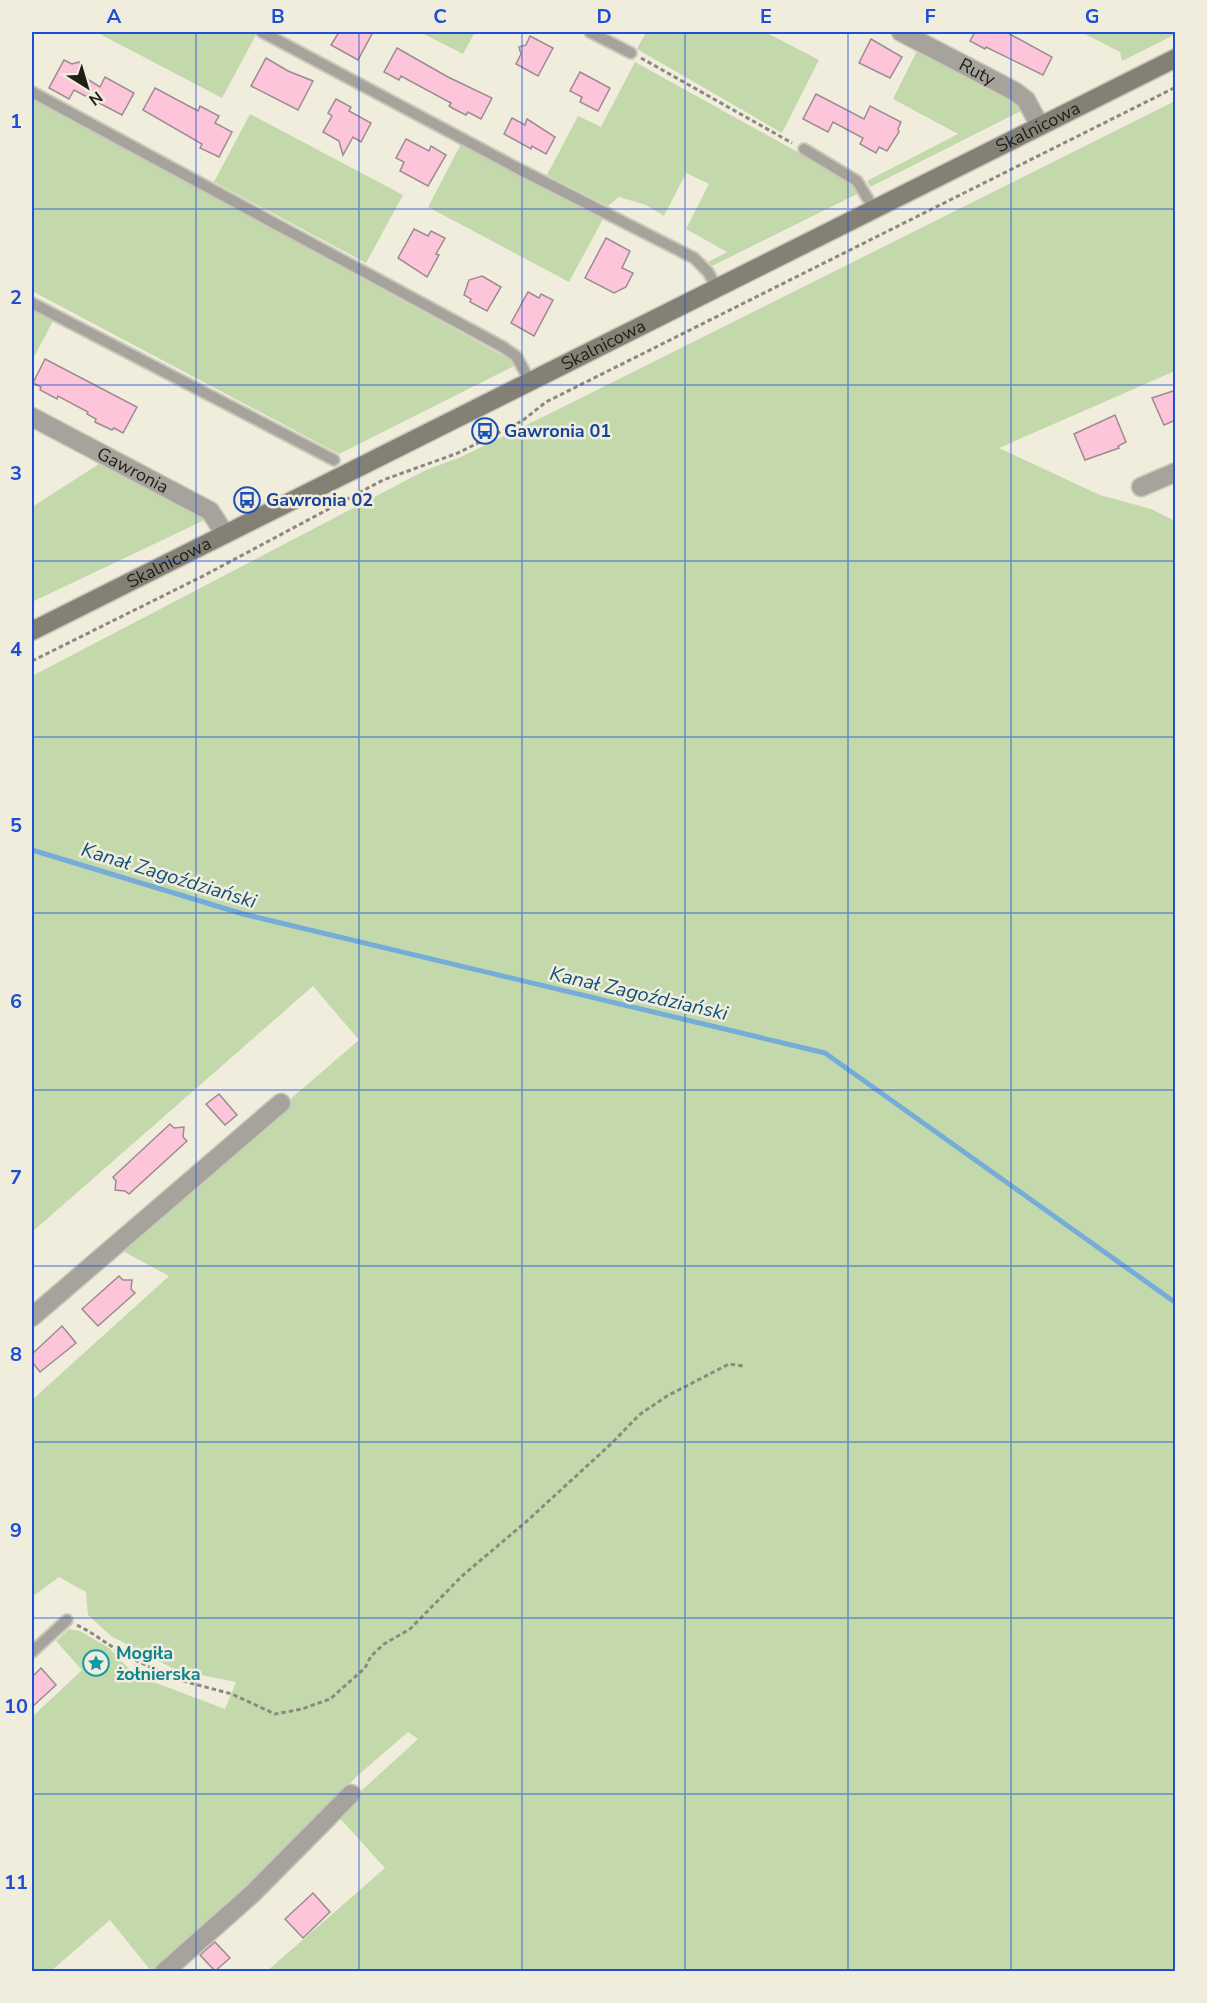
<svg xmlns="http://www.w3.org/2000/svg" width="1207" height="2003" font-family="'Nunito Sans',sans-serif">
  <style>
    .green { fill: #c3d9ab }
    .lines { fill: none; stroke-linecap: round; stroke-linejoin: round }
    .stream { stroke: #76add8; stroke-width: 5 }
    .building { fill: #fcc5da; stroke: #9d8b92; stroke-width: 1.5 }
    .lane-casing { stroke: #cac8b9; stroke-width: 14 }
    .street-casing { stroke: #cac8b9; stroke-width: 21 }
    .secondary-casing { stroke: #cac8b9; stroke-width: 21 }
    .path { stroke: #8c8a7e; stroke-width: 3; stroke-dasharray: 4.5 3; stroke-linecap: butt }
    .lane { stroke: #a6a39c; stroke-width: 10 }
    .street { stroke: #a6a39c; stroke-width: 18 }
    .secondary { stroke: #848076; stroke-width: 18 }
    .grid { fill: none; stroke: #1d4ed8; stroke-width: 1.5; stroke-opacity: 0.55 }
    .labels { text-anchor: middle; stroke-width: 5; stroke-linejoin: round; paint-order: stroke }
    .street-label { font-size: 18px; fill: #1f1e18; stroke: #f0eddc }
    .transit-label { font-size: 18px; font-weight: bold; fill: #164399; stroke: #f0eddc; text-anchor: start }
    .culture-label { font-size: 18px; font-weight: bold; fill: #0d838f; stroke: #f0eddc; text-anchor: start }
    .water-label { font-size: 20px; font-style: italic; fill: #11527b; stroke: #f0eddc }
    .neatline { fill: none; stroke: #1d4ed8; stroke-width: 2 }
    .grid-label { font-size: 20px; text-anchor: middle; font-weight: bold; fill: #1d4ed8 }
  </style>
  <rect width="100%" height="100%" fill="#f0eddc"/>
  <g class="green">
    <polygon points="96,32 249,32 256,35 222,98"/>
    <polygon points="420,32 475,32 463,54"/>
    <polygon points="646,32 765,32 819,60 782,133 637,49"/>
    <polygon points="1081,32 1175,32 1176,34 1122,61 1120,52"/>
    <polygon points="919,47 1023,103 1025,109 870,187 867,181 958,134 893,99"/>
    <polygon points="635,62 850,181 855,184 859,193 712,266 708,262 727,252 686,229 709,184 686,173 664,216 646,205 619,197 608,206 547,175 578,116 601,127"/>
    <polygon points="32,98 509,359 514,366 339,454 32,291"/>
    <polygon points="1175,101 1175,371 999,448 1100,495 1151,509 1175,521 1175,1971 267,1971 385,1868 336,1814 418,1739 408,1732 356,1777 248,1890 151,1971 110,1920 51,1971 34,1971 32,1969 32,1717 82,1670 56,1641 69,1629 80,1631 109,1648 135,1675 225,1709 236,1682 176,1670 111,1636 88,1615 86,1592 59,1577 32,1597 32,1400 169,1276 117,1248 359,1040 313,986 32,1232 32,676 426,470 461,457 581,398"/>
    <polygon points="250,114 403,195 366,263 214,182"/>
    <polygon points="461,144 603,219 569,282 428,207"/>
    <polygon points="32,310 53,321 32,361"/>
    <polygon points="102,462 211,517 32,602 32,507"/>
  </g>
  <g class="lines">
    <polyline class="stream" points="32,850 243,914 825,1053 1176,1303"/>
  </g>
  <g class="building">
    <polygon points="339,32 373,32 358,60 331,45"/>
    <polygon points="975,32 1006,32 1052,57 1043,75 986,47 985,49 970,41"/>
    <polygon points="530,36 553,48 538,76 516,64 521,54 519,47 526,45"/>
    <polygon points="871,39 902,57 890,78 859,63"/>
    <polygon points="397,48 448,77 492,98 481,119 468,112 466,115 454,109 449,106 451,103 401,76 399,80 384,72"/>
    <polygon points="266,58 288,71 313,81 298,110 251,86"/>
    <polygon points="64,60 72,64 79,62 84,77 100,87 105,77 134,93 122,115 74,90 69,99 49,88"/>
    <polygon points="580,72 610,88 598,111 580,102 582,97 570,91"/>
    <polygon points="155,88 198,111 200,106 219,116 215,123 232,132 219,157 200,148 202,144 143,110"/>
    <polygon points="816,94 864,119 870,106 901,122 898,129 899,132 887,151 879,147 876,153 860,144 863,138 833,122 828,132 803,119"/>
    <polygon points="336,99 351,107 349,111 371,123 361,142 353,137 343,155 339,141 323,132 332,116 328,113"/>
    <polygon points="512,118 525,125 527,119 555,137 546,154 532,146 531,149 504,134"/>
    <polygon points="406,139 429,151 431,146 446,155 428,186 400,171 404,162 396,158"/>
    <polygon points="414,229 428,236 431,231 445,238 436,254 439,255 427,277 398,258"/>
    <polygon points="606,238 630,251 622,268 633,273 626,287 614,293 585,278"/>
    <polygon points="482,276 501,287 487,311 470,302 471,299 464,295 469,280"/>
    <polygon points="528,292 539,298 541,294 553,300 534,336 511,323"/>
    <polygon points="45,359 137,407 123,433 114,428 112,430 95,422 96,419 87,414 88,412 58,396 57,399 40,390 41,387 33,383"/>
    <polygon points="1176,390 1176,420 1164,425 1152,398"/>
    <polygon points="1115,415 1126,442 1118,446 1119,448 1085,460 1074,434"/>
    <polygon points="219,1094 237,1115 225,1125 206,1104"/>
    <polygon points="170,1124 174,1128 184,1127 183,1137 187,1141 129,1194 125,1191 115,1190 116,1181 113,1177"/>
    <polygon points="119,1276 123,1280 132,1280 131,1289 135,1293 98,1326 82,1309"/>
    <polygon points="62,1326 76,1343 40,1372 32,1362 32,1354"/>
    <polygon points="41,1668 56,1685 32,1707 32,1677"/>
    <polygon points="313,1893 330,1912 303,1938 285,1919"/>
    <polygon points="215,1942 230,1958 215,1971 200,1955"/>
  </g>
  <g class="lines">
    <g class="lane-casing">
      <g id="lane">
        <polyline points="262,32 521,170 694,258 708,272 717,288"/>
        <polyline points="590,32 631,53"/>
        <polyline points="32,92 503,347 516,356 530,381"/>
        <polyline points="804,149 857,181 874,209"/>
        <polyline points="32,303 334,460"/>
        <polyline points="32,1652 67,1620"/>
      </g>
    </g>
    <g class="street-casing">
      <g id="street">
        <path id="s1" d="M901,32L1014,91L1026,100L1040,126"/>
        <path id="s2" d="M32,417L210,511L225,534"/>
        <polyline points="1141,487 1176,472"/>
        <polyline points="32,1317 281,1103"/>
        <polyline points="164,1972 251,1895 351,1794"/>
      </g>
    </g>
    <g class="secondary-casing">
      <g id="secondary">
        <path id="s3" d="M32,631L1176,58"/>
      </g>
    </g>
    <g class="path">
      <polyline points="641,58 792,143"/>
      <polyline points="32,661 205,575 383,480 458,453 522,421 546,402 1176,87"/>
      <polyline points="77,1625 90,1632 126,1656 179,1680 232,1694 275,1714 302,1709 330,1699 365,1668 371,1656 384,1644 410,1629 462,1576 527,1521 612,1443 639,1415 667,1396 729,1364 743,1366"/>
    </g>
    <use href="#lane" class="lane"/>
    <use href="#street" class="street"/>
    <use href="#secondary" class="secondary"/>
  </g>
  <path class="grid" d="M196,32V1972M359,32V1972M522,32V1972M685,32V1972M848,32V1972M1011,32V1972M32,209H1176M32,385H1176M32,561H1176M32,737H1176M32,913H1176M32,1090H1176M32,1266H1176M32,1442H1176M32,1618H1176M32,1794H1176"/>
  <defs>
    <g id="bus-ring" transform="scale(1.35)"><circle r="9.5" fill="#f0eddc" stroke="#1a4fb4" stroke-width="1.5"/><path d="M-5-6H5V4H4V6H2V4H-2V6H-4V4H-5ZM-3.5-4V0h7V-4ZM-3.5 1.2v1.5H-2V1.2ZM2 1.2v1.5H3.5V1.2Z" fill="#1a4fb4"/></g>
    <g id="sight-ring" transform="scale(1.35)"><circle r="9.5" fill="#f0eddc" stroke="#0f9aa8" stroke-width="1.5"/><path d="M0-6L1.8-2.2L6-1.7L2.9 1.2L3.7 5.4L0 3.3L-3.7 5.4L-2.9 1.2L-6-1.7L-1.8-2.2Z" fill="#0f9aa8"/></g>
  </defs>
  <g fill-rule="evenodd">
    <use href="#bus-ring" x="485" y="431"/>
    <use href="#bus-ring" x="247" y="500"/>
    <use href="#sight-ring" x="96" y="1663"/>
  </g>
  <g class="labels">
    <g class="street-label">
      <text dy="6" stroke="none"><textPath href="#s1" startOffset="86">Ruty</textPath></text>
      <text dy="6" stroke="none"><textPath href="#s3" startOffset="1125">Skalnicowa</textPath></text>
      <text dy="6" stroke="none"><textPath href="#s3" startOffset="639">Skalnicowa</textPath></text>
      <text dy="6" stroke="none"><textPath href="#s2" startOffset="114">Gawronia</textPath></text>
      <text dy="6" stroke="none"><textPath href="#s3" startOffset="153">Skalnicowa</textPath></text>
    </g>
    <g class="transit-label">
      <text x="504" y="437">Gawronia 01</text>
      <text x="266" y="506">Gawronia 02</text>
    </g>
    <g class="culture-label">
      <text x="116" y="1659">Mogiła<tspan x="116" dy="21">żołnierska</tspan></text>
    </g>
    <g class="water-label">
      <text transform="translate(169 875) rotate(17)" y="7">Kanał Zagoździański</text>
      <text transform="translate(639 993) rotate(13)" y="7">Kanał Zagoździański</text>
    </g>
  </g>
  <rect width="1207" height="2003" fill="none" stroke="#f0eddc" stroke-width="66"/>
  <g transform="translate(87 87) rotate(143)" stroke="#f0eddc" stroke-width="4.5" paint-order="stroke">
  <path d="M0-4.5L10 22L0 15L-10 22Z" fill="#1f1e18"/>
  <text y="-9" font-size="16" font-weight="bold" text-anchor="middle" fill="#1f1e18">N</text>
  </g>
  <rect x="33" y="33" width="1141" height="1937" class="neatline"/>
  <g class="grid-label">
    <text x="114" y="23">A</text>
    <text x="278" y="23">B</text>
    <text x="440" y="23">C</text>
    <text x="604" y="23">D</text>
    <text x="766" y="23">E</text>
    <text x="930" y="23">F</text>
    <text x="1092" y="23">G</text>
    <text x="16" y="128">1</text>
    <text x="16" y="304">2</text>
    <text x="16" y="480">3</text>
    <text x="16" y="656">4</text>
    <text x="16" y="832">5</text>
    <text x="16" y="1008">6</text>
    <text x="16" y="1184">7</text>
    <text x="16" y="1361">8</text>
    <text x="16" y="1537">9</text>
    <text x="16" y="1713">10</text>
    <text x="16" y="1889">11</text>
  </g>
</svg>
